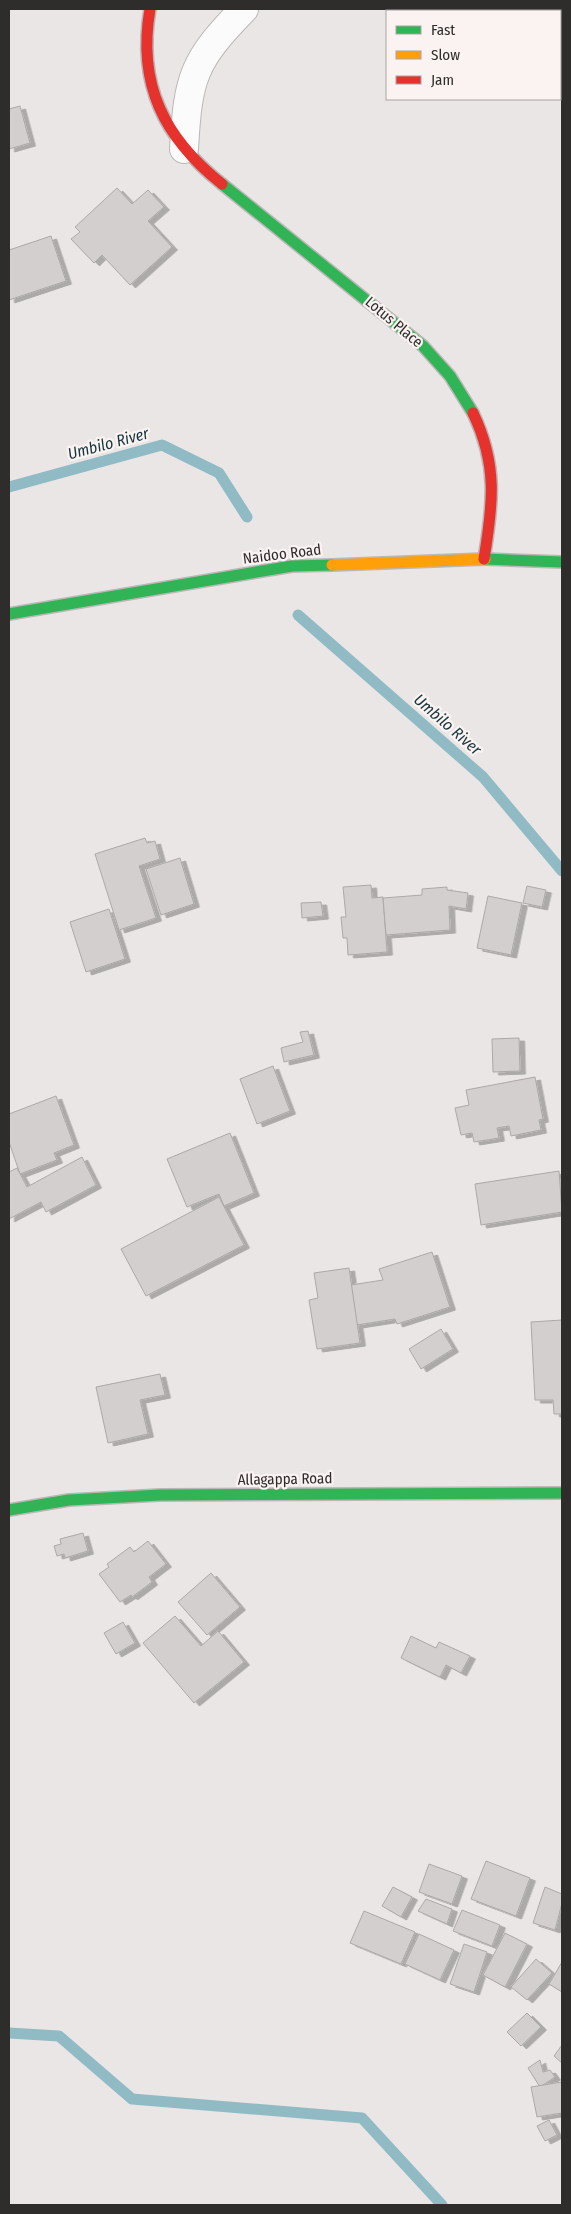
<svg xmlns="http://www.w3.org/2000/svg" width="571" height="2214" font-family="'Fira Sans Condensed',sans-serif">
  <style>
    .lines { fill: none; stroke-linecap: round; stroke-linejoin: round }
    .stream { stroke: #90bbc5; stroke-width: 11 }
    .building { fill: #d3cfcf; stroke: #aca8a8; filter: url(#shadow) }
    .street-casing { stroke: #bbb7b7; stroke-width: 30 }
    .fast-casing { stroke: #bbb7b7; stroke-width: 14 }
    .slow-casing { stroke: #bbb7b7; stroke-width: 14 }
    .jam-casing { stroke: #bbb7b7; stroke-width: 14 }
    .street { stroke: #fcfbfb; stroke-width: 28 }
    .fast { stroke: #30b455; stroke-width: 11 }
    .slow { stroke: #ff9f0a; stroke-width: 11 }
    .jam { stroke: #e5322d; stroke-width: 11 }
    .labels { text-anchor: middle; stroke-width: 4.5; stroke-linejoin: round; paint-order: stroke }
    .street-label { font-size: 15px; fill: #2f2c2c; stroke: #faf3f1 }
    .water-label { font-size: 16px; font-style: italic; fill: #15353c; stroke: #faf3f1 }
  </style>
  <defs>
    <filter id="shadow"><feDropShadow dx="5.5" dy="3" stdDeviation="0" flood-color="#0004"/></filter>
  </defs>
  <rect width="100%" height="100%" fill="#ebe6e6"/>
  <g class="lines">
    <g class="stream">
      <polyline points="9,487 162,445 219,473 247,517"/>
      <polyline points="298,615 483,777 562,871"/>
      <polyline points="9,2033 59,2036 132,2099 362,2118 442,2205"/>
    </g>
  </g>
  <g class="building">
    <polygon points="20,106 30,143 9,149 9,109"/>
    <polygon points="117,188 132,204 148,190 164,207 148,221 172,247 130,285 102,255 94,263 71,239 80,232 75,227"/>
    <polygon points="51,236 66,281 9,300 9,250"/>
    <polygon points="145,838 147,843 155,841 160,859 139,866 156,918 119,930 95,854"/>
    <polygon points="180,858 194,904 161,915 146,869"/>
    <polygon points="371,885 372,898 383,897 387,952 348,955 347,938 343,938 341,917 346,917 343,887"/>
    <polygon points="527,886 546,890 542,907 523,903"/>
    <polygon points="447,887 447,890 468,893 466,909 449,906 450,930 386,935 383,898 422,895 422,889"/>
    <polygon points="488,896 522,903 511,955 477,948"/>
    <polygon points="321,902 323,916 302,918 301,903"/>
    <polygon points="109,909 125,959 86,972 70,922"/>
    <polygon points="308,1031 314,1055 284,1062 281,1048 303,1042 300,1032"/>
    <polygon points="519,1038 520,1071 493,1072 492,1039"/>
    <polygon points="273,1066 290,1111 257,1124 240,1079"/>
    <polygon points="535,1077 543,1119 539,1120 541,1130 511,1136 509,1126 497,1128 499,1138 474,1142 472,1133 461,1135 455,1108 469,1105 466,1090"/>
    <polygon points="56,1096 74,1145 54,1153 57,1160 20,1174 9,1142 9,1114"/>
    <polygon points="230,1133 254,1193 224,1206 219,1194 187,1207 167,1159"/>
    <polygon points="82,1157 96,1185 46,1212 41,1202 9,1219 9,1172 17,1168 27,1187"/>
    <polygon points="559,1171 562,1212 481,1225 475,1184"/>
    <polygon points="219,1197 244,1245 146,1296 121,1249"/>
    <polygon points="432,1252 450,1307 397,1324 395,1319 357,1325 351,1285 383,1280 379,1269"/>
    <polygon points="349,1268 360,1343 317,1349 309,1300 318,1298 314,1273"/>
    <polygon points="562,1320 562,1414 554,1414 553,1400 535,1400 531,1322"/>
    <polygon points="441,1329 453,1349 421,1369 409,1349"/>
    <polygon points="160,1374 165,1395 140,1400 148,1434 108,1443 96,1387"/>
    <polygon points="83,1533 88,1551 65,1558 64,1554 57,1556 54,1546 61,1544 60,1539"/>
    <polygon points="148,1541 166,1564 149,1577 152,1582 132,1597 131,1595 120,1602 99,1574 109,1567 107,1564 130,1547 134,1552"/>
    <polygon points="211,1573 240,1607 207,1635 178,1602"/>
    <polygon points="175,1616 201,1646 218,1631 244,1662 194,1703 143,1643"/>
    <polygon points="123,1622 135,1643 116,1654 104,1633"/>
    <polygon points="411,1636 436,1648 439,1642 470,1656 461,1673 446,1665 440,1677 401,1658"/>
    <polygon points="486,1861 530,1878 516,1916 471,1899"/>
    <polygon points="429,1864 462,1876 452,1904 419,1892"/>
    <polygon points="393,1887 412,1897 401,1917 382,1906"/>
    <polygon points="545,1887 562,1894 562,1903 555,1930 533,1923"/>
    <polygon points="426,1899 452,1909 447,1924 418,1911"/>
    <polygon points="462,1910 500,1925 492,1946 453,1931"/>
    <polygon points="364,1911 415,1932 401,1964 350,1943"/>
    <polygon points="505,1933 527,1944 505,1987 483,1975"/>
    <polygon points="419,1934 454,1950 440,1980 405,1964"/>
    <polygon points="464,1944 487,1952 474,1992 450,1984"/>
    <polygon points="536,1959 552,1973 527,2000 511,1987"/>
    <polygon points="562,1962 562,1992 549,1984"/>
    <polygon points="527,2013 541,2027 521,2046 507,2032"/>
    <polygon points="562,2045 562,2063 554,2056"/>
    <polygon points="540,2060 543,2072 550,2070 555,2077 540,2087 528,2068"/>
    <polygon points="562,2082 562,2113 537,2117 531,2087"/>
    <polygon points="549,2120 557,2135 545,2141 537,2126"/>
  </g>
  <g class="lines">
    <g class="street-casing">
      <path id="street" d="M184,149C188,77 193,61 244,9"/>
    </g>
    <g class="fast-casing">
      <g id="fast">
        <polyline points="222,184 423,346 450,376 473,413"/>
        <polyline points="485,559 562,562"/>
        <polyline points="9,614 292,566 332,565"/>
        <polyline points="9,1510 69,1500 160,1495 562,1493"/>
      </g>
    </g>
    <g class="slow-casing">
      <polyline id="slow" points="332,565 485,559"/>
    </g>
    <g class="jam-casing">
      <g id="jam">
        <path d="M150,9C137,84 164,138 222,184"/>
        <path d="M473,413C498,465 493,504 484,559"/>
      </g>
    </g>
    <use href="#street" class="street"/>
    <use href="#fast" class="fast"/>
    <use href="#slow" class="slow"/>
    <use href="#jam" class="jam"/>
  </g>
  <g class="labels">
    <g class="street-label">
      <text transform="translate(394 322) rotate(40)" y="5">Lotus Place</text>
      <text transform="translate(282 554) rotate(-7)" y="5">Naidoo Road</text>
      <text transform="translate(285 1479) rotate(-1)" y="5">Allagappa Road</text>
    </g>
    <g class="water-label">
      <text transform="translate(108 443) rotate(-15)" y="6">Umbilo River</text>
      <text transform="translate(448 724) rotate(41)" y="6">Umbilo River</text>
    </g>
  </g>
  <rect width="571" height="2214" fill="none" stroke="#2f2c2c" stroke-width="20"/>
  <rect x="386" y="10" width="175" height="90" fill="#faf3f1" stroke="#a9a3a2"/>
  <rect x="396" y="26" width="25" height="8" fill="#30b455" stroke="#a9a3a2"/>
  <text x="431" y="35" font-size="15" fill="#2f2c2c">Fast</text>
  <rect x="396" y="51" width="25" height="8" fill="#ff9f0a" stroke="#a9a3a2"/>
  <text x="431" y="60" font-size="15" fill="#2f2c2c">Slow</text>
  <rect x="396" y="76" width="25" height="8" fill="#e5322d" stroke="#a9a3a2"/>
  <text x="431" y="85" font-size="15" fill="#2f2c2c">Jam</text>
</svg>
